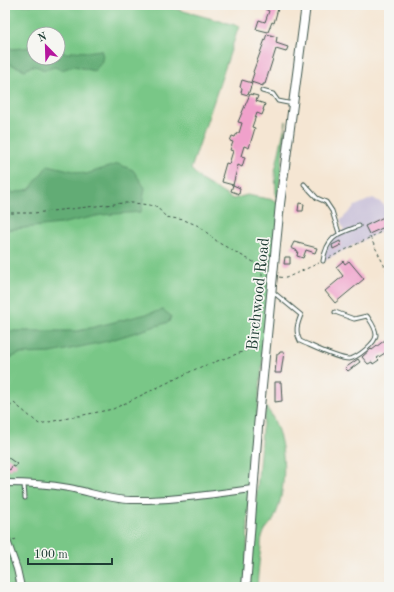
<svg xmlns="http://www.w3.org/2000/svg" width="394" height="592" font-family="'Old Standard TT',serif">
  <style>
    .industrial { fill: #c8bfd8 }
    .green { fill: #79c787; stroke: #4c825e; fill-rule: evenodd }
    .forest { fill: #62ac74; stroke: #407454 }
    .building { fill: #f0a1cb }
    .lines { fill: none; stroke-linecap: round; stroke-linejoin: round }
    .service-casing { stroke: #3f564c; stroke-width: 5 }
    .minor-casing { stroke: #3f564c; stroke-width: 8 }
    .tertiary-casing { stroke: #3f564c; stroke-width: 10 }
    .path { stroke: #3f564c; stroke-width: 1; stroke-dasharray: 3 3; stroke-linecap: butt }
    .service { stroke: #fff; stroke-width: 3 }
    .minor { stroke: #fff; stroke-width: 6 }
    .tertiary { stroke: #fff; stroke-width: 8 }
    .labels { text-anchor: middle; stroke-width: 3.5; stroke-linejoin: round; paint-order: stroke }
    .street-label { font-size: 16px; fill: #1f3d34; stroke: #f6f6f2 }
  </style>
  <rect width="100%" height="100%" fill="#f6f6f2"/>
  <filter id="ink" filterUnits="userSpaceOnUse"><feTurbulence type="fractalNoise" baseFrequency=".025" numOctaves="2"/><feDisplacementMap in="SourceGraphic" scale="8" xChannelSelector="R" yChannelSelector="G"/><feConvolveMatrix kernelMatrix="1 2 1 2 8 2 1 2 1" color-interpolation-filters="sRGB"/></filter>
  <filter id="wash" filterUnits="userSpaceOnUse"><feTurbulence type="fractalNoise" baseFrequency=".012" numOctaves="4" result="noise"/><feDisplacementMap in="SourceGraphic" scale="16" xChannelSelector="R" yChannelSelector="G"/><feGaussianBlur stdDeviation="0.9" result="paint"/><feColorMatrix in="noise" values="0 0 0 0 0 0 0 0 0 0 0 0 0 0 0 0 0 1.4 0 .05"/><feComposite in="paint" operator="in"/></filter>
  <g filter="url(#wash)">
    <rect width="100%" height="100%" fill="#f5e6d3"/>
    <polygon class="industrial" points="373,198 383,204 389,218 389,227 323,261 324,251 333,237 344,230 340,221 355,206"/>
    <g class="green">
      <path d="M5,5H161L239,26L191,169L201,180L233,199L247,195L274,200L280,204L249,487L246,587H5ZM34,34H58V58H34Z"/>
      <polygon points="286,121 286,123 278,198 276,197 275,171"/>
      <path d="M266,407C287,434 288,484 276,514C274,522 265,527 263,535C261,538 261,543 261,547C259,561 258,574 257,587H249L262,430Z"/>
    </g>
    <g class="forest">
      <path d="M5,45L12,49L34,47V58H58V49L65,53H70L73,51L87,52L101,50C105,59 101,64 94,71L74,66L61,70L55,67L44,70L38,67L32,66L25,70L7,63L5,64Z"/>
      <polygon points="118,164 133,170 145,188 141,212 101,215 60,224 5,230 5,187 13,193 30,189 48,165 86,174"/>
      <polygon points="163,310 171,316 169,322 108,341 51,353 19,354 8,359 7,374 9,379 5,386 5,331 78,331"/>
    </g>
    <g id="blocks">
      <g class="building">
        <polygon points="266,5 279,5 274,23 272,22 268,32 256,29 259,20 265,22 269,11 265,9"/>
        <polygon points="267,34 277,37 276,43 288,47 286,52 276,49 265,84 263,84 263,86 251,82 254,73 253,72"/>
        <polygon points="242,80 252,83 248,95 241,93 242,88 240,87"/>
        <polygon points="250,94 258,96 256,101 265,104 263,110 264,110 262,115 257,113 252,127 255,128 249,148 244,146 241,156 245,157 242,167 238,165 233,185 222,182 223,178 222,177 226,163 229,164 233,151 230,150 233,142 230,141 232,136 235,137 237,133 239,133 242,123 238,122"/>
        <polygon points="233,185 240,188 239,194 231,191"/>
        <polygon points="299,203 304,204 303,211 298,211"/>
        <polygon points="386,216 389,225 369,234 365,226"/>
        <polygon points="340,241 341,245 333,249 332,245"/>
        <polygon points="294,242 317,248 315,253 306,250 303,258 297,256 298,251 291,248"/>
        <polygon points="285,257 290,257 290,264 284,264"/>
        <polygon points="343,261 345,264 349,261 364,279 335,303 325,291 343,276 336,267"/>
        <polygon points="385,340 389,343 389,358 385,353 377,358 379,360 373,364 372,362 368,364 362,357 371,349 372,350"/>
        <polygon points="280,352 284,352 281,373 275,373 277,354 279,354"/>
        <polygon points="358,359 360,362 348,371 345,368"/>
        <polygon points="275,382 281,382 282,401 275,402"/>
        <polygon points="7,457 17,464 15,467 12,466 10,470 5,467 5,460"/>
      </g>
    </g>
  </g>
  <g filter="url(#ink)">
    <use href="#blocks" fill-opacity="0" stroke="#3f564c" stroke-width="1"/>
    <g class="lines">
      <g class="service-casing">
        <g id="service">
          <polyline points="262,91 273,94 278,101 293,104"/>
          <polyline points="304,184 317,198 326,202 332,211 339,233"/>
          <path d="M323,261C327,236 338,234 359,226"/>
          <path d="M273,292L301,315C297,325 295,331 300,341C312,346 337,359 349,359C357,358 376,343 376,335C376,328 371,322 367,316L354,319L335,312"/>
          <polyline points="24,484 25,498"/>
        </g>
      </g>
      <g class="minor-casing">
        <g id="minor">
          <path d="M5,483C26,483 47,484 69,488C90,492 110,500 131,500C172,501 212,494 253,489"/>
          <polyline points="5,535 17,569 21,587"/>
        </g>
      </g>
      <g class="tertiary-casing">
        <polyline id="tertiary" points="246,587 258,427 280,204 306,5"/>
      </g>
      <g class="path">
        <polyline points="5,213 34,213 123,203 134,203 156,206 166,217 184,220 199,226 219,243 259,265 262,270 262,285 264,289"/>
        <polyline points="370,237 389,275"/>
        <polyline points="329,258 389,228"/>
        <polyline points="279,277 286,278 319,263"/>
        <polyline points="5,411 14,403 39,424 113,409 198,368 259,346"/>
        <polyline points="13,540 17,539"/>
      </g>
      <use href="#service" class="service"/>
      <use href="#minor" class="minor"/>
      <use href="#tertiary" class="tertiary"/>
    </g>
  </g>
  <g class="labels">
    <g class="street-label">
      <text transform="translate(257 294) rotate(-84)" y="6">Birchwood Road</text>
    </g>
  </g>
  <rect width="394" height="592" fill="none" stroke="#f6f6f2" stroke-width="20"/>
  <g transform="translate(46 46) rotate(337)"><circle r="19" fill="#f6f6f2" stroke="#a0aca6"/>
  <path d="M0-3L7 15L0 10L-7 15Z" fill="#b5179e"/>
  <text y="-6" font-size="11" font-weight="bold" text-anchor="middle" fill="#1f3d34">N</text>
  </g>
  <path d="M28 558v6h84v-6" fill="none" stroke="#1f3d34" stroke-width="2"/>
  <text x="34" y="558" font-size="12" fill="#1f3d34" stroke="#f6f6f2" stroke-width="3" paint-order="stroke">100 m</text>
</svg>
